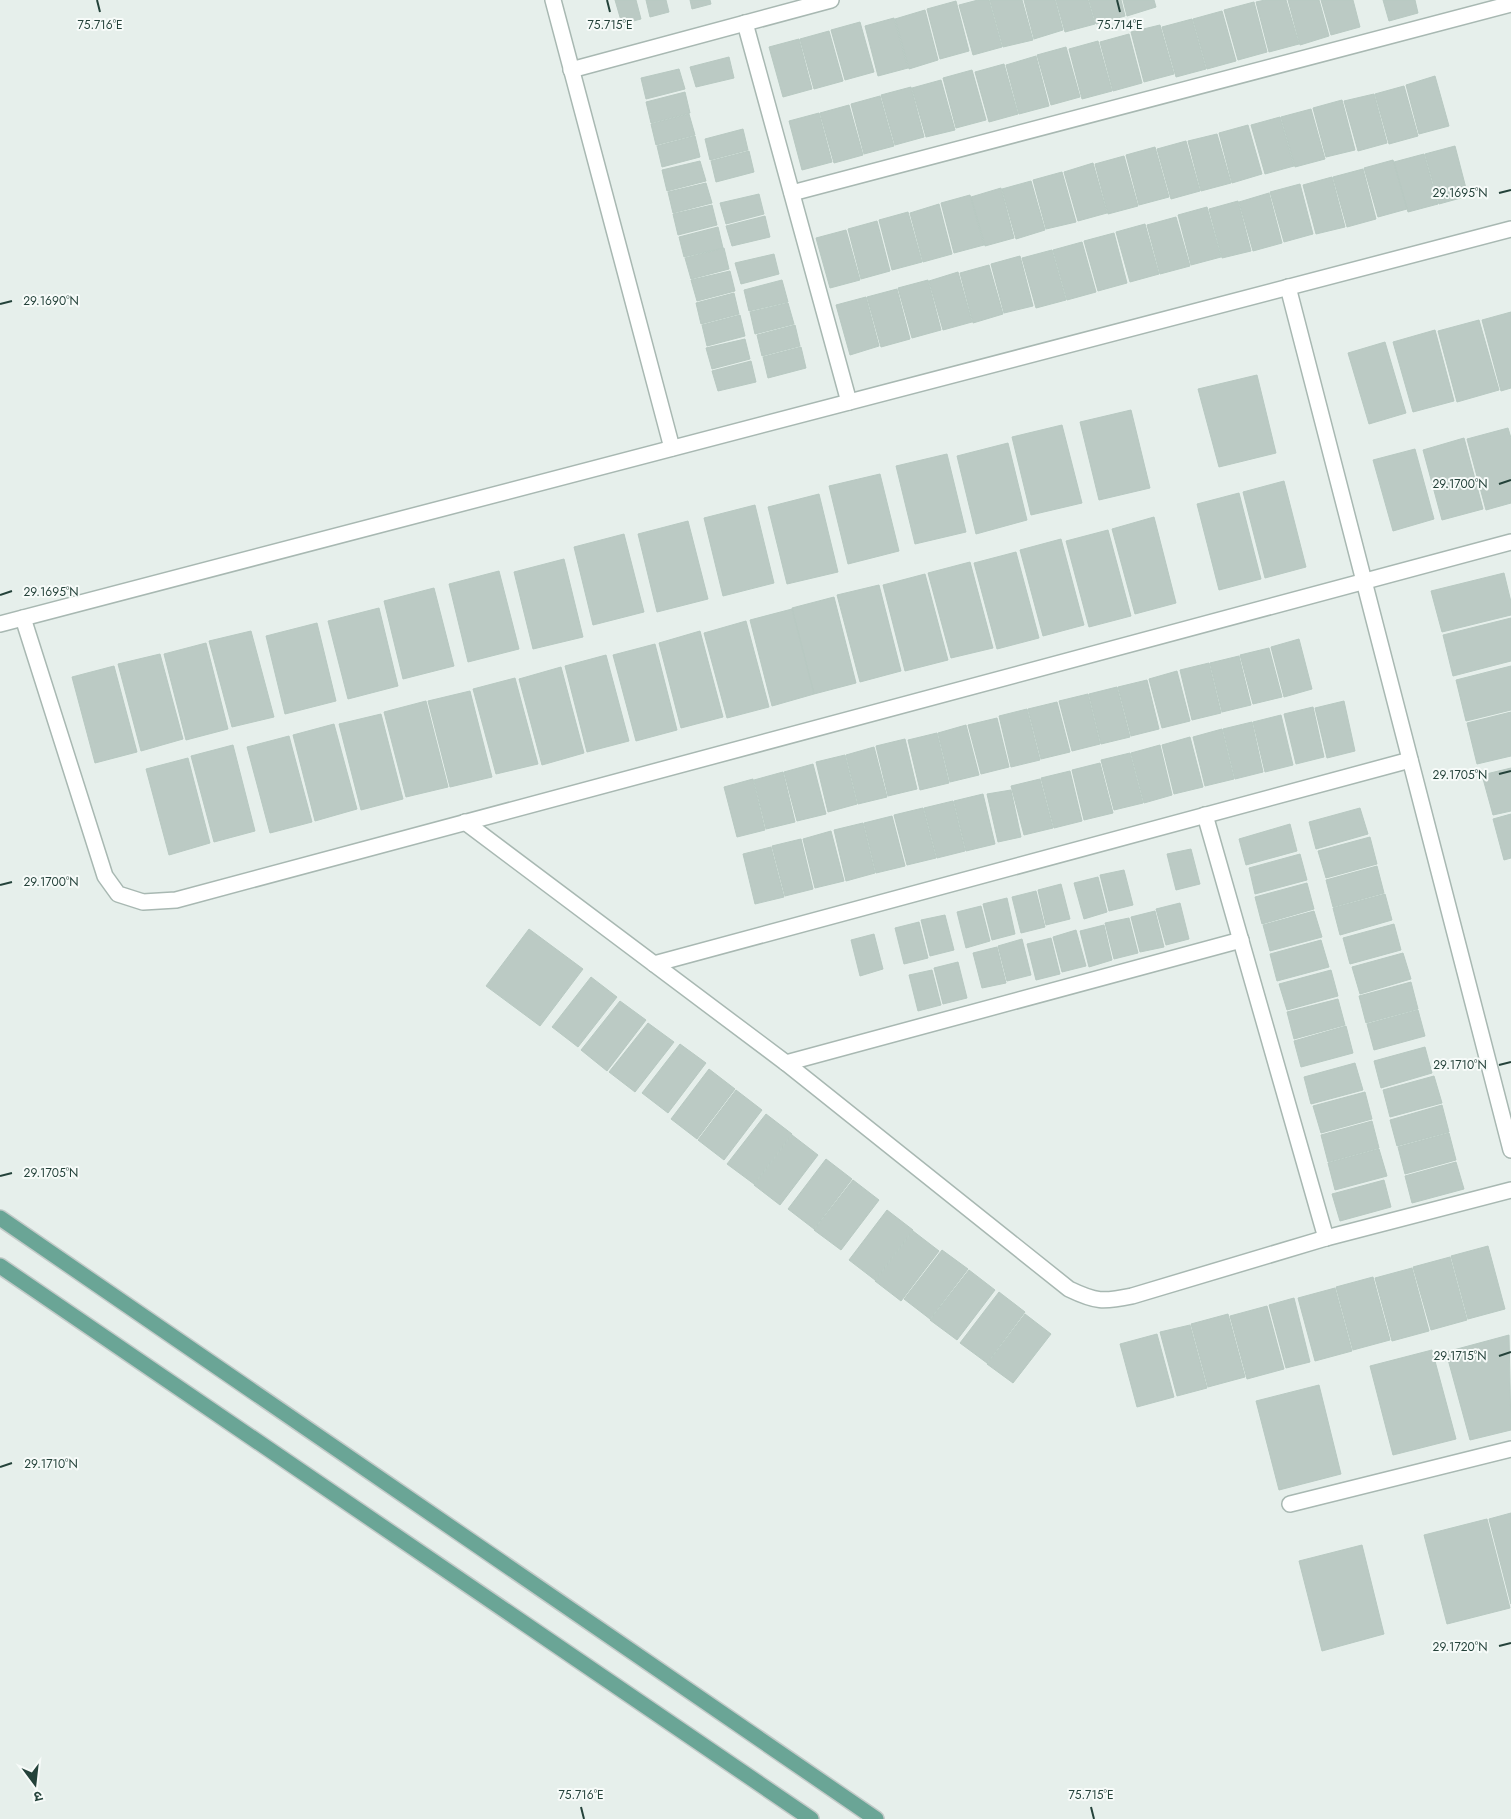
<svg xmlns="http://www.w3.org/2000/svg" width="1511" height="1819" font-family="Jost,'Noto Sans Devanagari',sans-serif">
  <style>
    .building { fill: #bbcac4; stroke: #b8c9c2 }
    .lines { fill: none; stroke-linecap: round; stroke-linejoin: round }
    .street-casing { stroke: #a8b8b2; stroke-width: 18 }
    .primary-casing { stroke: #c2cac8; stroke-width: 18 }
    .street { stroke: #fff; stroke-width: 15 }
    .primary { stroke: #6aa596; stroke-width: 15 }
    .ticks { fill: none; stroke: #24423a; stroke-width: 2 }
    .ticks-label { font-size: 12px; text-anchor: middle; fill: #24423a; stroke: #f7fbf9; stroke-width: 4; stroke-linejoin: round; paint-order: stroke }
  </style>
  <rect width="100%" height="100%" fill="#e6efeb"/>
  <g class="building">
    <polygon points="615,0 636,0 641,19 622,24"/>
    <polygon points="646,0 666,0 669,12 650,17"/>
    <polygon points="690,0 710,0 711,4 692,9"/>
    <polygon points="978,0 989,0 1002,47 973,55 959,5"/>
    <polygon points="990,0 1022,0 1033,40 1003,47"/>
    <polygon points="1024,0 1055,0 1063,30 1034,39"/>
    <polygon points="1056,0 1088,0 1095,24 1065,32"/>
    <polygon points="1089,0 1121,0 1125,16 1096,24"/>
    <polygon points="1123,0 1154,0 1156,7 1127,16"/>
    <polygon points="1265,0 1286,0 1299,44 1269,52 1256,2"/>
    <polygon points="1288,0 1319,0 1329,36 1300,45"/>
    <polygon points="1321,0 1353,0 1360,27 1331,35"/>
    <polygon points="1383,0 1415,0 1418,13 1389,21"/>
    <polygon points="956,1 969,51 940,59 927,9"/>
    <polygon points="1254,2 1267,52 1238,60 1224,10"/>
    <polygon points="925,10 938,60 909,69 895,19"/>
    <polygon points="1222,11 1236,61 1207,69 1193,19"/>
    <polygon points="894,18 908,68 878,76 865,26"/>
    <polygon points="1192,19 1206,69 1176,77 1162,27"/>
    <polygon points="860,22 874,72 845,80 831,30"/>
    <polygon points="1160,25 1174,74 1144,82 1131,32"/>
    <polygon points="829,31 843,81 814,89 800,39"/>
    <polygon points="1129,34 1142,83 1113,91 1100,42"/>
    <polygon points="799,39 812,89 783,97 769,47"/>
    <polygon points="1098,41 1112,91 1082,99 1069,49"/>
    <polygon points="1066,47 1080,97 1051,105 1037,55"/>
    <polygon points="1036,56 1049,106 1019,114 1006,65"/>
    <polygon points="729,57 734,78 696,87 690,67"/>
    <polygon points="1004,64 1018,114 989,122 975,72"/>
    <polygon points="679,69 685,89 646,99 641,78"/>
    <polygon points="972,70 986,120 956,128 943,78"/>
    <polygon points="1435,76 1449,126 1419,134 1406,85"/>
    <polygon points="941,80 955,130 926,137 912,88"/>
    <polygon points="1404,86 1418,136 1389,144 1375,94"/>
    <polygon points="911,87 924,137 895,145 881,95"/>
    <polygon points="685,92 690,113 651,123 646,102"/>
    <polygon points="1374,94 1387,143 1358,151 1344,101"/>
    <polygon points="880,96 894,146 864,154 851,104"/>
    <polygon points="1342,100 1355,150 1326,157 1313,108"/>
    <polygon points="849,105 863,155 834,163 820,113"/>
    <polygon points="1311,109 1325,159 1295,167 1281,117"/>
    <polygon points="819,113 832,162 802,170 789,121"/>
    <polygon points="689,114 695,135 656,145 651,124"/>
    <polygon points="1280,117 1294,166 1265,174 1251,125"/>
    <polygon points="1248,125 1262,174 1232,183 1219,133"/>
    <polygon points="743,129 748,150 710,160 705,139"/>
    <polygon points="1217,134 1231,183 1201,191 1188,141"/>
    <polygon points="695,136 700,157 662,167 657,146"/>
    <polygon points="1186,141 1200,191 1171,199 1157,149"/>
    <polygon points="1455,146 1468,196 1439,204 1425,154"/>
    <polygon points="1155,147 1169,197 1139,205 1126,155"/>
    <polygon points="749,151 754,172 716,182 711,161"/>
    <polygon points="1424,154 1438,204 1408,212 1394,162"/>
    <polygon points="1124,156 1138,206 1108,214 1095,164"/>
    <polygon points="1393,160 1407,209 1378,217 1364,168"/>
    <polygon points="700,161 706,181 667,191 662,170"/>
    <polygon points="1093,163 1107,213 1078,221 1064,172"/>
    <polygon points="1363,169 1376,219 1347,227 1333,177"/>
    <polygon points="1062,172 1076,222 1046,229 1033,180"/>
    <polygon points="1332,177 1345,227 1316,234 1303,185"/>
    <polygon points="1031,181 1045,230 1016,239 1002,189"/>
    <polygon points="706,183 712,203 673,213 668,192"/>
    <polygon points="1300,184 1313,234 1284,242 1270,192"/>
    <polygon points="1001,188 1014,238 985,246 971,197"/>
    <polygon points="1269,193 1282,243 1253,251 1239,202"/>
    <polygon points="759,194 764,214 726,224 720,203"/>
    <polygon points="970,195 984,245 954,253 941,203"/>
    <polygon points="1238,201 1251,251 1222,258 1209,209"/>
    <polygon points="939,204 952,254 923,262 910,213"/>
    <polygon points="712,205 717,225 678,235 673,214"/>
    <polygon points="1207,207 1221,257 1191,265 1178,215"/>
    <polygon points="908,212 922,262 892,270 879,220"/>
    <polygon points="765,216 770,237 732,246 726,226"/>
    <polygon points="1176,217 1190,266 1160,274 1147,225"/>
    <polygon points="877,221 890,271 861,279 848,229"/>
    <polygon points="1145,224 1159,274 1130,282 1116,232"/>
    <polygon points="718,227 723,248 684,257 679,237"/>
    <polygon points="846,230 860,280 830,288 816,238"/>
    <polygon points="1114,233 1127,283 1098,291 1084,241"/>
    <polygon points="1082,242 1096,292 1067,300 1053,250"/>
    <polygon points="724,248 729,269 691,279 685,258"/>
    <polygon points="1052,250 1066,300 1036,308 1022,258"/>
    <polygon points="774,254 779,274 741,284 735,263"/>
    <polygon points="1020,256 1033,306 1004,313 991,264"/>
    <polygon points="989,265 1003,314 973,323 960,273"/>
    <polygon points="730,271 735,291 697,301 691,280"/>
    <polygon points="958,272 972,322 943,330 929,281"/>
    <polygon points="782,280 788,302 749,311 744,290"/>
    <polygon points="928,280 941,330 912,338 898,288"/>
    <polygon points="897,289 910,339 881,347 867,297"/>
    <polygon points="734,293 739,314 701,324 696,303"/>
    <polygon points="866,297 879,346 850,355 836,305"/>
    <polygon points="788,303 794,324 755,334 750,312"/>
    <polygon points="1511,312 1511,388 1501,391 1482,320"/>
    <polygon points="740,315 745,336 707,346 702,325"/>
    <polygon points="1479,320 1499,390 1457,402 1438,331"/>
    <polygon points="795,325 800,346 762,356 757,335"/>
    <polygon points="1435,330 1454,401 1413,412 1393,342"/>
    <polygon points="745,339 750,359 712,369 706,348"/>
    <polygon points="1385,342 1406,413 1369,424 1348,353"/>
    <polygon points="801,347 806,368 768,378 763,357"/>
    <polygon points="751,361 756,382 718,391 712,371"/>
    <polygon points="1257,375 1276,453 1219,467 1198,389"/>
    <polygon points="1131,410 1150,488 1099,500 1080,422"/>
    <polygon points="1062,425 1082,503 1031,515 1012,437"/>
    <polygon points="1508,428 1511,438 1511,503 1486,510 1467,439"/>
    <polygon points="1464,438 1483,509 1442,520 1423,450"/>
    <polygon points="1008,443 1027,520 976,534 957,456"/>
    <polygon points="1415,449 1434,519 1393,531 1373,460"/>
    <polygon points="947,454 966,532 915,544 896,466"/>
    <polygon points="880,474 899,551 848,564 829,486"/>
    <polygon points="1284,481 1306,567 1265,578 1243,492"/>
    <polygon points="1239,493 1261,579 1219,590 1197,504"/>
    <polygon points="819,494 838,572 787,584 768,507"/>
    <polygon points="755,505 774,583 723,596 704,518"/>
    <polygon points="1154,517 1176,603 1135,614 1112,529"/>
    <polygon points="688,521 708,599 657,612 638,534"/>
    <polygon points="1108,530 1131,616 1089,627 1066,541"/>
    <polygon points="624,534 644,612 593,625 574,547"/>
    <polygon points="1061,539 1084,625 1043,636 1020,550"/>
    <polygon points="1016,552 1039,638 997,649 974,563"/>
    <polygon points="564,559 583,637 533,649 514,572"/>
    <polygon points="970,562 993,648 951,658 928,573"/>
    <polygon points="499,571 519,649 468,662 449,584"/>
    <polygon points="1504,573 1511,602 1511,615 1442,632 1431,591"/>
    <polygon points="925,574 948,660 905,671 883,585"/>
    <polygon points="879,585 901,671 860,682 837,595"/>
    <polygon points="434,588 454,666 403,679 384,601"/>
    <polygon points="834,597 856,683 814,694 792,608"/>
    <polygon points="379,608 398,686 348,699 328,621"/>
    <polygon points="792,609 814,694 772,706 750,620"/>
    <polygon points="1511,618 1511,661 1453,676 1443,635"/>
    <polygon points="746,621 769,707 727,718 704,633"/>
    <polygon points="317,623 336,701 285,714 266,636"/>
    <polygon points="251,631 274,717 232,727 209,641"/>
    <polygon points="700,631 723,717 681,728 659,643"/>
    <polygon points="1299,639 1312,689 1284,697 1271,647"/>
    <polygon points="206,643 228,729 186,740 164,654"/>
    <polygon points="655,644 677,730 636,741 613,655"/>
    <polygon points="1269,648 1282,697 1253,704 1240,655"/>
    <polygon points="160,654 183,739 141,751 118,664"/>
    <polygon points="606,655 629,741 587,752 565,666"/>
    <polygon points="1239,656 1251,705 1222,712 1210,663"/>
    <polygon points="1209,663 1221,713 1192,720 1180,670"/>
    <polygon points="114,666 137,752 95,763 72,677"/>
    <polygon points="1511,666 1511,710 1466,721 1456,680"/>
    <polygon points="561,667 584,753 542,765 519,679"/>
    <polygon points="1177,671 1190,721 1162,728 1149,679"/>
    <polygon points="515,678 538,764 496,774 473,689"/>
    <polygon points="1147,680 1159,729 1131,736 1118,687"/>
    <polygon points="1117,687 1130,737 1101,744 1089,694"/>
    <polygon points="470,691 492,777 450,787 428,701"/>
    <polygon points="1088,694 1100,744 1072,751 1059,701"/>
    <polygon points="426,701 448,787 406,797 384,712"/>
    <polygon points="1344,701 1355,751 1327,758 1315,708"/>
    <polygon points="1057,702 1070,752 1041,759 1028,709"/>
    <polygon points="1313,707 1324,757 1296,764 1284,714"/>
    <polygon points="1027,709 1040,760 1011,767 999,716"/>
    <polygon points="1511,712 1511,756 1477,764 1467,723"/>
    <polygon points="381,714 403,799 361,810 339,724"/>
    <polygon points="1281,715 1293,765 1265,772 1253,722"/>
    <polygon points="997,718 1009,767 981,774 968,725"/>
    <polygon points="1252,722 1263,772 1235,779 1223,729"/>
    <polygon points="334,724 357,809 315,821 293,735"/>
    <polygon points="966,725 979,775 950,782 938,733"/>
    <polygon points="1222,729 1234,779 1205,786 1193,737"/>
    <polygon points="937,733 949,783 920,790 908,740"/>
    <polygon points="289,736 312,822 270,833 247,747"/>
    <polygon points="1190,737 1203,787 1174,794 1162,745"/>
    <polygon points="905,739 917,789 888,796 876,746"/>
    <polygon points="233,745 255,831 214,842 191,756"/>
    <polygon points="1160,745 1172,795 1144,803 1131,753"/>
    <polygon points="874,747 887,797 858,804 846,755"/>
    <polygon points="1130,753 1143,803 1114,810 1101,760"/>
    <polygon points="845,755 857,804 828,812 816,762"/>
    <polygon points="188,758 210,843 169,855 146,769"/>
    <polygon points="1100,763 1113,813 1084,820 1072,770"/>
    <polygon points="813,764 826,814 797,821 784,772"/>
    <polygon points="1511,768 1511,811 1493,815 1482,775"/>
    <polygon points="1070,771 1082,821 1054,828 1041,778"/>
    <polygon points="783,772 795,822 766,829 754,780"/>
    <polygon points="753,779 765,830 737,837 724,787"/>
    <polygon points="1040,779 1053,828 1024,835 1011,786"/>
    <polygon points="1011,790 1021,837 998,842 987,794"/>
    <polygon points="983,794 995,844 966,851 954,801"/>
    <polygon points="953,801 965,851 937,858 924,808"/>
    <polygon points="923,808 936,858 907,865 894,815"/>
    <polygon points="1360,808 1368,834 1316,849 1309,822"/>
    <polygon points="1511,814 1511,858 1504,860 1493,819"/>
    <polygon points="892,816 905,866 876,873 864,823"/>
    <polygon points="863,823 875,873 846,881 834,830"/>
    <polygon points="1290,824 1297,851 1246,865 1239,839"/>
    <polygon points="831,831 844,881 815,888 803,839"/>
    <polygon points="1370,837 1377,864 1326,878 1318,851"/>
    <polygon points="801,839 813,889 785,896 772,846"/>
    <polygon points="771,847 784,897 755,904 743,854"/>
    <polygon points="1191,849 1200,884 1176,890 1167,854"/>
    <polygon points="1300,854 1307,880 1255,894 1249,868"/>
    <polygon points="1377,866 1384,893 1333,907 1326,880"/>
    <polygon points="1124,870 1133,905 1109,911 1100,875"/>
    <polygon points="1098,877 1107,912 1084,919 1074,883"/>
    <polygon points="1307,883 1314,909 1262,924 1255,897"/>
    <polygon points="1061,884 1070,919 1046,925 1038,890"/>
    <polygon points="1036,891 1045,927 1021,933 1012,897"/>
    <polygon points="1385,894 1392,920 1340,935 1333,908"/>
    <polygon points="1007,898 1015,934 992,940 983,904"/>
    <polygon points="1180,903 1189,939 1166,945 1156,909"/>
    <polygon points="981,906 990,941 966,948 957,912"/>
    <polygon points="1155,911 1164,947 1140,952 1131,917"/>
    <polygon points="1314,911 1322,937 1270,951 1263,925"/>
    <polygon points="945,915 954,950 930,956 921,920"/>
    <polygon points="1129,918 1138,953 1114,959 1105,923"/>
    <polygon points="919,922 928,958 904,964 895,928"/>
    <polygon points="1394,924 1401,950 1350,964 1343,938"/>
    <polygon points="1104,925 1112,960 1089,967 1080,931"/>
    <polygon points="529,929 583,969 540,1026 486,986"/>
    <polygon points="1076,930 1086,966 1062,972 1053,937"/>
    <polygon points="874,934 883,969 860,976 851,940"/>
    <polygon points="1051,938 1060,974 1036,980 1027,944"/>
    <polygon points="1022,939 1031,975 1007,981 998,946"/>
    <polygon points="1321,940 1329,967 1277,981 1270,954"/>
    <polygon points="997,947 1006,983 982,988 973,953"/>
    <polygon points="1403,953 1411,979 1360,994 1352,967"/>
    <polygon points="958,962 967,998 943,1004 934,968"/>
    <polygon points="932,970 941,1005 918,1011 909,975"/>
    <polygon points="1331,970 1338,996 1287,1010 1279,984"/>
    <polygon points="591,977 617,997 578,1047 552,1027"/>
    <polygon points="1411,982 1418,1009 1366,1023 1359,996"/>
    <polygon points="1338,999 1345,1025 1294,1039 1287,1012"/>
    <polygon points="620,1001 646,1020 607,1071 581,1050"/>
    <polygon points="1418,1010 1425,1036 1374,1050 1367,1024"/>
    <polygon points="648,1023 674,1042 635,1092 609,1072"/>
    <polygon points="1346,1026 1353,1053 1301,1067 1294,1041"/>
    <polygon points="680,1044 706,1063 668,1113 642,1093"/>
    <polygon points="1425,1047 1432,1073 1381,1088 1374,1061"/>
    <polygon points="1355,1063 1363,1090 1311,1104 1304,1077"/>
    <polygon points="709,1069 735,1089 697,1139 671,1119"/>
    <polygon points="1434,1076 1442,1103 1390,1117 1383,1090"/>
    <polygon points="736,1090 762,1110 724,1160 698,1140"/>
    <polygon points="1365,1092 1372,1119 1321,1133 1313,1106"/>
    <polygon points="1442,1105 1449,1132 1397,1146 1390,1120"/>
    <polygon points="766,1114 792,1134 754,1184 727,1164"/>
    <polygon points="1372,1121 1379,1148 1328,1162 1321,1135"/>
    <polygon points="1449,1133 1456,1160 1405,1174 1398,1147"/>
    <polygon points="792,1135 818,1155 780,1205 754,1185"/>
    <polygon points="1379,1149 1387,1176 1335,1190 1328,1163"/>
    <polygon points="826,1159 852,1179 814,1229 788,1209"/>
    <polygon points="1456,1162 1464,1189 1412,1203 1405,1176"/>
    <polygon points="853,1180 879,1200 841,1250 814,1230"/>
    <polygon points="1384,1180 1391,1207 1340,1221 1332,1194"/>
    <polygon points="887,1210 913,1230 875,1280 849,1260"/>
    <polygon points="913,1231 939,1251 901,1301 875,1281"/>
    <polygon points="1488,1246 1505,1309 1468,1319 1451,1256"/>
    <polygon points="942,1250 968,1269 930,1319 904,1299"/>
    <polygon points="1450,1257 1467,1320 1431,1330 1413,1267"/>
    <polygon points="1412,1268 1429,1331 1392,1341 1375,1278"/>
    <polygon points="969,1270 995,1290 957,1340 930,1320"/>
    <polygon points="1373,1277 1390,1340 1353,1350 1336,1287"/>
    <polygon points="1335,1288 1352,1351 1315,1361 1298,1298"/>
    <polygon points="999,1292 1025,1312 987,1363 960,1343"/>
    <polygon points="1294,1298 1310,1362 1286,1368 1269,1305"/>
    <polygon points="1267,1306 1284,1369 1247,1379 1230,1316"/>
    <polygon points="1025,1314 1051,1334 1013,1383 987,1364"/>
    <polygon points="1228,1314 1245,1377 1208,1387 1191,1324"/>
    <polygon points="1190,1325 1207,1388 1177,1396 1160,1332"/>
    <polygon points="1157,1334 1174,1397 1137,1407 1120,1344"/>
    <polygon points="1509,1335 1511,1430 1470,1440 1446,1352"/>
    <polygon points="1432,1350 1456,1439 1393,1455 1370,1366"/>
    <polygon points="1319,1385 1341,1474 1279,1490 1256,1401"/>
    <polygon points="1511,1513 1511,1604 1489,1519"/>
    <polygon points="1487,1519 1510,1608 1447,1624 1424,1535"/>
    <polygon points="1362,1545 1384,1634 1322,1651 1299,1561"/>
  </g>
  <g class="lines">
    <g class="street-casing">
      <g id="street">
        <polyline points="553,0 672,448"/>
        <polyline points="745,23 849,402"/>
        <polyline points="571,70 831,0"/>
        <polyline points="792,193 1511,4"/>
        <polyline points="1288,287 1511,1150"/>
        <polyline points="23,618 105,876 118,894 143,902 176,900 1511,542"/>
        <polyline points="0,624 1511,229"/>
        <polyline points="1205,815 1326,1238"/>
        <path d="M465,822L786,1063L1069,1289C1096,1302 1103,1302 1132,1296L1326,1238L1511,1190"/>
        <polyline points="654,964 1410,760"/>
        <polyline points="786,1063 1241,940"/>
        <polyline points="1290,1504 1511,1449"/>
      </g>
    </g>
    <g class="primary-casing">
      <g id="primary">
        <polyline points="0,1218 876,1819"/>
        <polyline points="0,1266 811,1819"/>
      </g>
    </g>
    <use href="#street" class="street"/>
    <use href="#primary" class="primary"/>
  </g>
  <path class="ticks" d="M97,0L100,12M607,0L610,12M1117,0L1120,12M1499,193L1511,190M0,304L12,301M1499,484L1511,480M0,595L12,591M1499,774L1511,771M0,885L12,882M1499,1065L1511,1062M0,1176L12,1173M1499,1356L1511,1352M0,1467L12,1463M1499,1646L1511,1643M581,1807L584,1819M1091,1807L1094,1819"/>
  <g class="ticks-label">
    <text x="100" y="29">75.716°E</text>
    <text x="610" y="29">75.715°E</text>
    <text x="1120" y="29">75.714°E</text>
    <text x="1460" y="197">29.1695°N</text>
    <text x="51" y="305">29.1690°N</text>
    <text x="1460" y="488">29.1700°N</text>
    <text x="51" y="596">29.1695°N</text>
    <text x="1460" y="779">29.1705°N</text>
    <text x="51" y="886">29.1700°N</text>
    <text x="1460" y="1069">29.1710°N</text>
    <text x="51" y="1177">29.1705°N</text>
    <text x="1460" y="1360">29.1715°N</text>
    <text x="51" y="1468">29.1710°N</text>
    <text x="1460" y="1651">29.1720°N</text>
    <text x="581" y="1799">75.716°E</text>
    <text x="1091" y="1799">75.715°E</text>
  </g>
  <g transform="translate(35 1784) rotate(165)" stroke="#f7fbf9" stroke-width="4" paint-order="stroke">
  <path d="M0-4L9 19L0 12L-9 19Z" fill="#24423a"/>
  <text y="-8" font-size="14" font-weight="bold" text-anchor="middle" fill="#24423a">उ</text>
  </g>
</svg>
